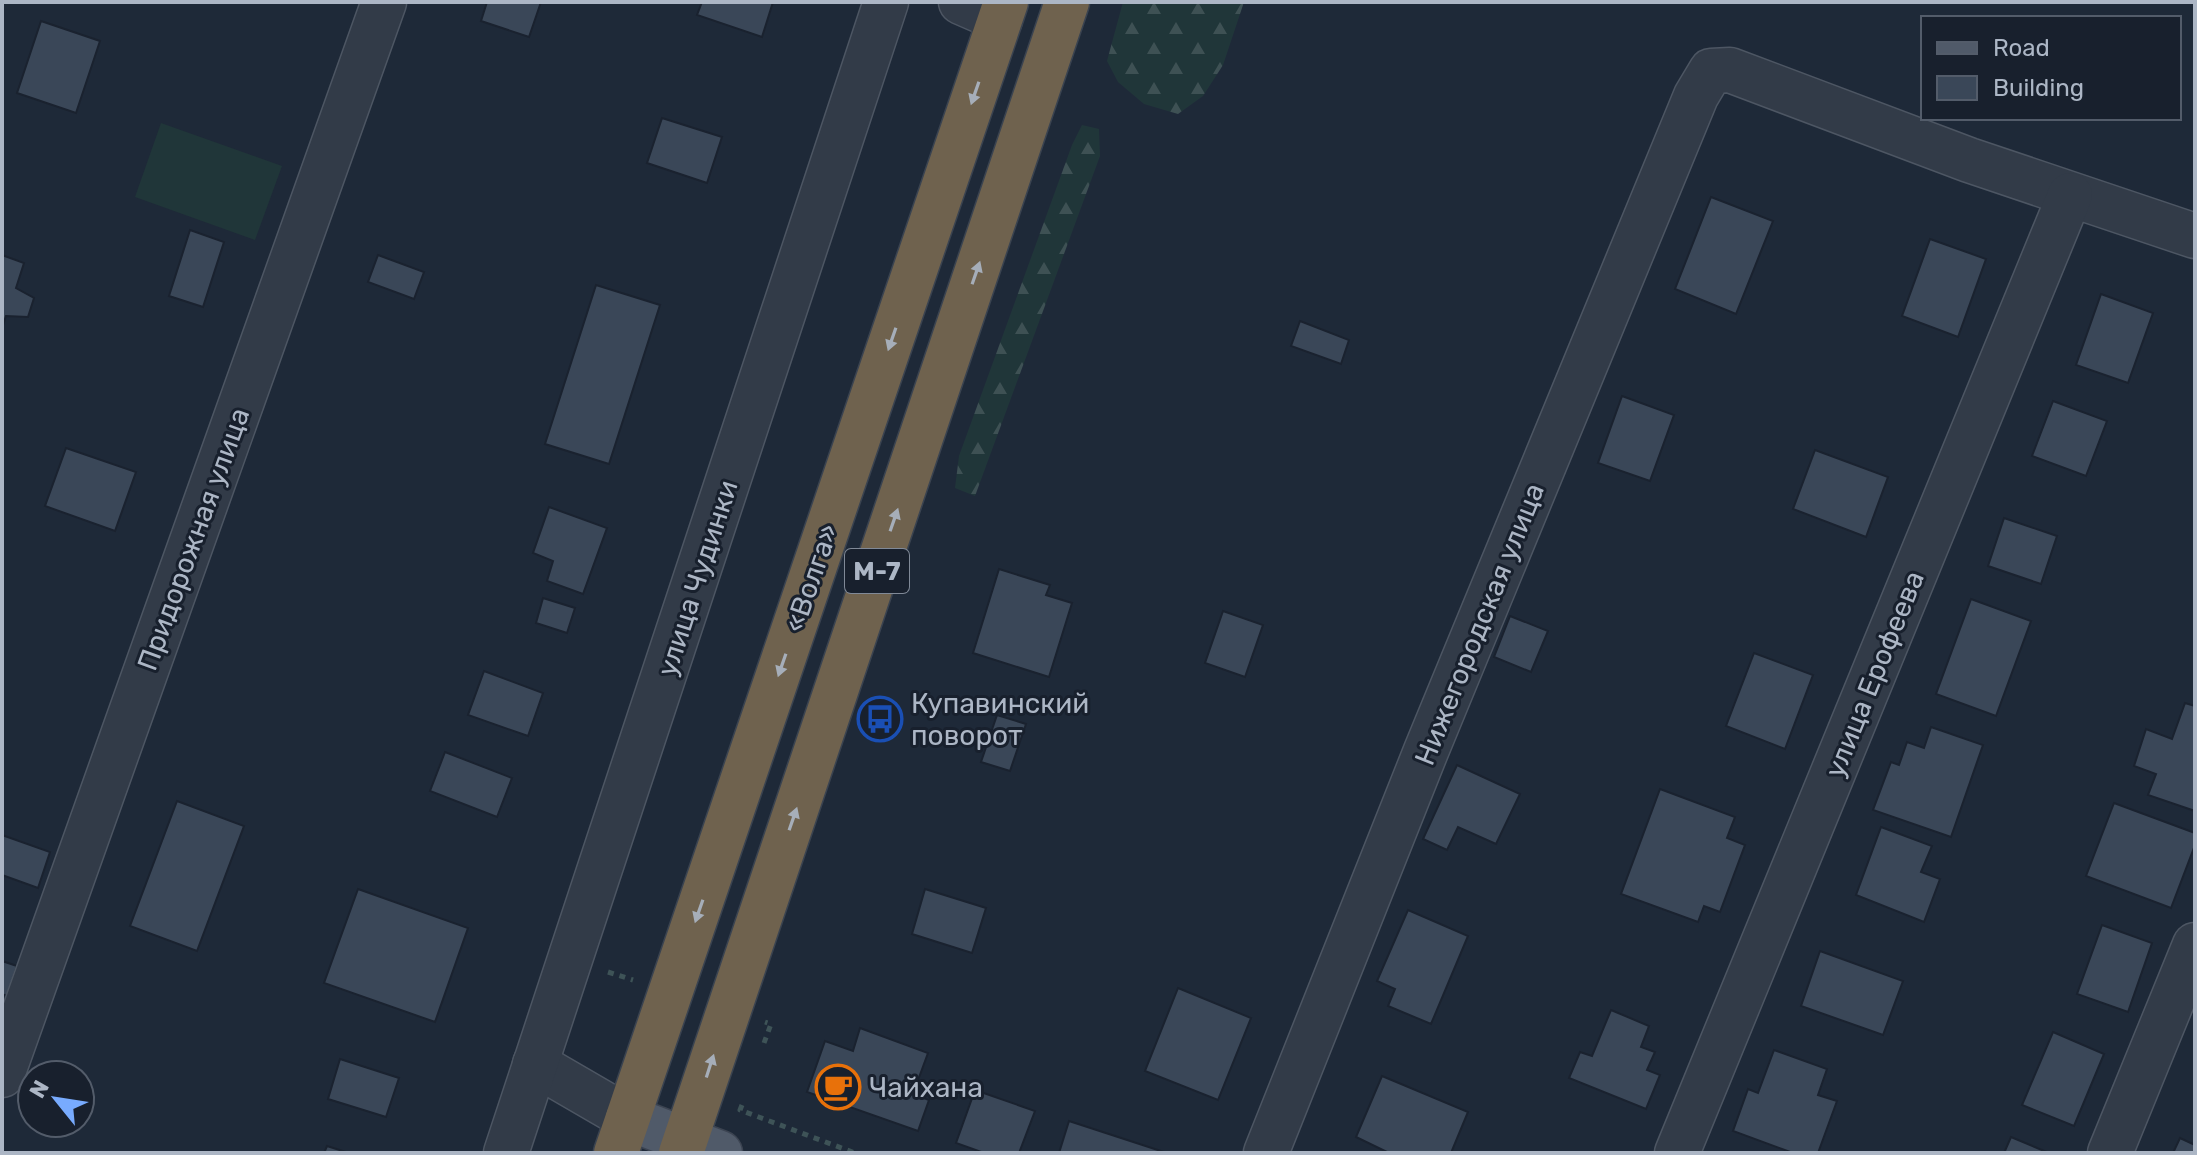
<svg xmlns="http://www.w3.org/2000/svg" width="2197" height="1155" font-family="Rubik,sans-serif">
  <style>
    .forest { fill: url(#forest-firs) }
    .garden { fill: #203639 }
    .building { fill: #3a4758; stroke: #1a222f; stroke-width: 2 }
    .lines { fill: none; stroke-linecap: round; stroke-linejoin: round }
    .minor-casing { stroke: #4d5663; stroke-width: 47 }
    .major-casing { stroke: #3c4452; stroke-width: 47 }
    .highway-casing { stroke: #3a4350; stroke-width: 47 }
    .path { stroke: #3e5357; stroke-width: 5; stroke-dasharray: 6 6; stroke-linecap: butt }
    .minor { stroke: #323b48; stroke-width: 44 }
    .major { stroke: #505a69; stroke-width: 44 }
    .highway { stroke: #6f624e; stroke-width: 44 }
    .oneway { fill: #a6aeb9 }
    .labels { text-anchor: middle; stroke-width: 6; stroke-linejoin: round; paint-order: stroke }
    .shield { fill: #18202d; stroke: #808997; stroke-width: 2 }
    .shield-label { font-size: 26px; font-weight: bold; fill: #acb6c5 }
    .street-label { font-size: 28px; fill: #acb6c5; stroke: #18202d }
    .poi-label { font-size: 28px; fill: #acb6c5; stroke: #18202d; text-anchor: start }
  </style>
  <defs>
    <pattern id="forest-firs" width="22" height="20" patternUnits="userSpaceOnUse" patternTransform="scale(2)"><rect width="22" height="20" fill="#203639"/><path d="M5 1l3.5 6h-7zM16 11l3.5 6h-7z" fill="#3e5154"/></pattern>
  </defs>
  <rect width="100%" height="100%" fill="#1e2938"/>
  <g class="forest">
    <polygon points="1123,2 1244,2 1223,65 1203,96 1178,114 1144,104 1118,82 1107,61"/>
    <polygon points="1082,125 1099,129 1100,156 975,496 955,488 959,456 1072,145"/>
  </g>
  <polygon class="garden" points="161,123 282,166 255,240 135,197"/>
  <g class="building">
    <polygon points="487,2 541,2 529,37 481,21"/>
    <polygon points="702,2 773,2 762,37 697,15"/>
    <polygon points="41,21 100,41 76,113 17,93"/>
    <polygon points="662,118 722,137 707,183 647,163"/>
    <polygon points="1711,197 1773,221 1736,314 1675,289"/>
    <polygon points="190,230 224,242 203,307 169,296"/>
    <polygon points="1930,239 1986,259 1958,337 1902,316"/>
    <polygon points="2,255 24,263 16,288 34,298 28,317 6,316 2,328"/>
    <polygon points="378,255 424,272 414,299 368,282"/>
    <polygon points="596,285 660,305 609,464 545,444"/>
    <polygon points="2101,294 2153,313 2128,383 2076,365"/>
    <polygon points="1300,321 1349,340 1341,364 1291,346"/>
    <polygon points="1622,396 1674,415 1650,481 1598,463"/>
    <polygon points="2053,401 2107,421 2086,476 2032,456"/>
    <polygon points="66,448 136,472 115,531 45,506"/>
    <polygon points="1815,450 1888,477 1866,537 1793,509"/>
    <polygon points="549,507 607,528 583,594 547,581 553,561 533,553"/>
    <polygon points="2004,518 2057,536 2041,584 1988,566"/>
    <polygon points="999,569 1050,585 1046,595 1072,603 1049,677 973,653"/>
    <polygon points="543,598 575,608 567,633 536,623"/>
    <polygon points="1971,599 2031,621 1996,716 1936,694"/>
    <polygon points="1223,611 1263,625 1245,677 1205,663"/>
    <polygon points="1510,616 1548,631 1531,672 1494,657"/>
    <polygon points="1754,653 1813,675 1785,749 1726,726"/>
    <polygon points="484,671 543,693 528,736 468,715"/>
    <polygon points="2185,703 2195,706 2195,811 2148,795 2156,774 2134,766 2146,729 2172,739"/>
    <polygon points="997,715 1026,724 1010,771 981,762"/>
    <polygon points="1931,727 1983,745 1951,837 1873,810 1891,762 1899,765 1907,742 1924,748"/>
    <polygon points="445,752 512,778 497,817 430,791"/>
    <polygon points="1457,765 1520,794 1496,844 1458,827 1447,850 1423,839"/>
    <polygon points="1660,789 1735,817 1727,838 1745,845 1720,912 1704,906 1698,922 1621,894"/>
    <polygon points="177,801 244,826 197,951 130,926"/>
    <polygon points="2114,803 2195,833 2195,845 2171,908 2086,876"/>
    <polygon points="1881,827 1932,846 1921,872 1940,879 1924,922 1856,895"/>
    <polygon points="2,835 50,852 38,888 2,875"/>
    <polygon points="358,889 468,928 435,1022 324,983"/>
    <polygon points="925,889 986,908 972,953 912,934"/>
    <polygon points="1408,910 1468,936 1431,1024 1388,1006 1395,989 1377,981"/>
    <polygon points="2102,925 2152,943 2128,1012 2077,994"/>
    <polygon points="1820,951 1903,981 1883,1035 1801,1006"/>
    <polygon points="2,961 17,966 7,996 2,994"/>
    <polygon points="1178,988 1251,1018 1218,1100 1145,1071"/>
    <polygon points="1611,1010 1649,1026 1641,1047 1655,1052 1647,1070 1660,1075 1646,1109 1569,1078 1580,1052 1592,1056"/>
    <polygon points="860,1028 928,1053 913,1094 929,1100 918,1131 807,1092 825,1041 853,1051"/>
    <polygon points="2053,1032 2104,1054 2074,1126 2022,1105"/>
    <polygon points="1774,1050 1827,1069 1818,1095 1837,1101 1818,1153 1793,1153 1733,1131 1748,1089 1758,1093"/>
    <polygon points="340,1059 399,1078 386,1117 328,1099"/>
    <polygon points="1382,1076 1468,1112 1451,1153 1389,1153 1356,1137"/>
    <polygon points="975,1090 1035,1111 1019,1153 984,1153 956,1143"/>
    <polygon points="1069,1121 1167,1153 1059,1153"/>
    <polygon points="2011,1137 2049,1153 2004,1153"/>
    <polygon points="2180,1138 2195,1145 2195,1153 2173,1153"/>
    <polygon points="327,1146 349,1153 324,1153"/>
  </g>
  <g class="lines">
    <g class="minor-casing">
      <g id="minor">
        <polyline points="961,2 1000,19"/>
        <polyline points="535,1064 628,1118"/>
        <polyline points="2,1075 384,2"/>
        <polyline points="506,1153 886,2"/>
        <polyline points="1266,1153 1426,751 1696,96 1711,71 1730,70 1969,160 2195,236"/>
        <polyline points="1677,1153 2070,195"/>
        <polyline points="2110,1153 2195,945"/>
      </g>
    </g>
    <g class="major-casing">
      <polyline id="major" points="628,1118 720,1153"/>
    </g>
    <g class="highway-casing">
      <g id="highway">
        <polyline points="616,1153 1006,2"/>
        <polyline points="681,1153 1067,2"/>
      </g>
    </g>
    <g class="path">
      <polyline points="608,972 633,980"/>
      <polyline points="764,1043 771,1024 765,1022"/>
      <polyline points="742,1105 740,1110 855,1153"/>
    </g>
    <use href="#minor" class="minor"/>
    <use href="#major" class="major"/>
    <use href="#highway" class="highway"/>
  </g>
  <defs><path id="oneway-solid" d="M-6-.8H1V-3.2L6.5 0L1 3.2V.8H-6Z" transform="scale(2)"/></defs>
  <g class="oneway">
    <use href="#oneway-solid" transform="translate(975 93) rotate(109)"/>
    <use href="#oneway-solid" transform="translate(976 273) rotate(-71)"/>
    <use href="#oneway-solid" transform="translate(892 339) rotate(109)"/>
    <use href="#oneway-solid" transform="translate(894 520) rotate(-71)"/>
    <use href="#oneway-solid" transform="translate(782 665) rotate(109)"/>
    <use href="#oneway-solid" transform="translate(793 819) rotate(-71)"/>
    <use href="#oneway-solid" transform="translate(699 911) rotate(109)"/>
    <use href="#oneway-solid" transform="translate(710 1066) rotate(-72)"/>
  </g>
  <defs>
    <g id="bus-ring" transform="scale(2.3)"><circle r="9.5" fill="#18202d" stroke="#1a4fb4" stroke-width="1.5"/><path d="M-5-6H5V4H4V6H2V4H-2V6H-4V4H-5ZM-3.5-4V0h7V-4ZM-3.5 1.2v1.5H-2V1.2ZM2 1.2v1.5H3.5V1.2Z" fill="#1a4fb4"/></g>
    <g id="cafe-ring" transform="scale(2.3)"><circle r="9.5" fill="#18202d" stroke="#e8710a" stroke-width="1.5"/><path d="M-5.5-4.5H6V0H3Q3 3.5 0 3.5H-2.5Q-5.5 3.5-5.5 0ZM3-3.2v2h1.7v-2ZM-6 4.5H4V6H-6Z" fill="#e8710a"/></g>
  </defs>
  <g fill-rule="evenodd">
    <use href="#bus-ring" x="880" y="719"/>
    <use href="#cafe-ring" x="838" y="1087"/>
  </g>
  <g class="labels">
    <rect class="shield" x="845" y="549" width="64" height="44" rx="6"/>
    <g class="shield-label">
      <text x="877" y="580">М-7</text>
    </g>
    <g class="street-label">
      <text transform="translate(193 539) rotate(-70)" y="10">Придорожная улица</text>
      <text transform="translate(697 578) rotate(-72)" y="10">улица Чудинки</text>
      <text transform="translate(811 578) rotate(-71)" y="10">«Волга»</text>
      <text transform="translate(1479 624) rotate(-68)" y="10">Нижегородская улица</text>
      <text transform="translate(1874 674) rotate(-68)" y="10">улица Ерофеева</text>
    </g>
    <g class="poi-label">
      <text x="911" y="713">Купавинский<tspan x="911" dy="32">поворот</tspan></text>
      <text x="869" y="1097">Чайхана</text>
    </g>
  </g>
  <rect width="2197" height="1155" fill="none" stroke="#acb6c5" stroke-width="8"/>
  <rect x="1921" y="16" width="260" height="104" fill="#18202d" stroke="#535c6a" stroke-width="2"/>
  <rect x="1937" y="42" width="40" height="12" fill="#505a69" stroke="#535c6a" stroke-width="2"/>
  <text x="1993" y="56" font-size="24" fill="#acb6c5">Road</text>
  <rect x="1937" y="76" width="40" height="24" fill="#3a4758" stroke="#535c6a" stroke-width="2"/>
  <text x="1993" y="96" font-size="24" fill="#acb6c5">Building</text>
  <g transform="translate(56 1099) rotate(300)"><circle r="38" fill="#18202d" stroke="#535c6a" stroke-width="2"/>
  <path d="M0-6L14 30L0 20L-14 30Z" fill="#78abfe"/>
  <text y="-12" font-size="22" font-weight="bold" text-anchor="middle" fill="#acb6c5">N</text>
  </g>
</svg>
